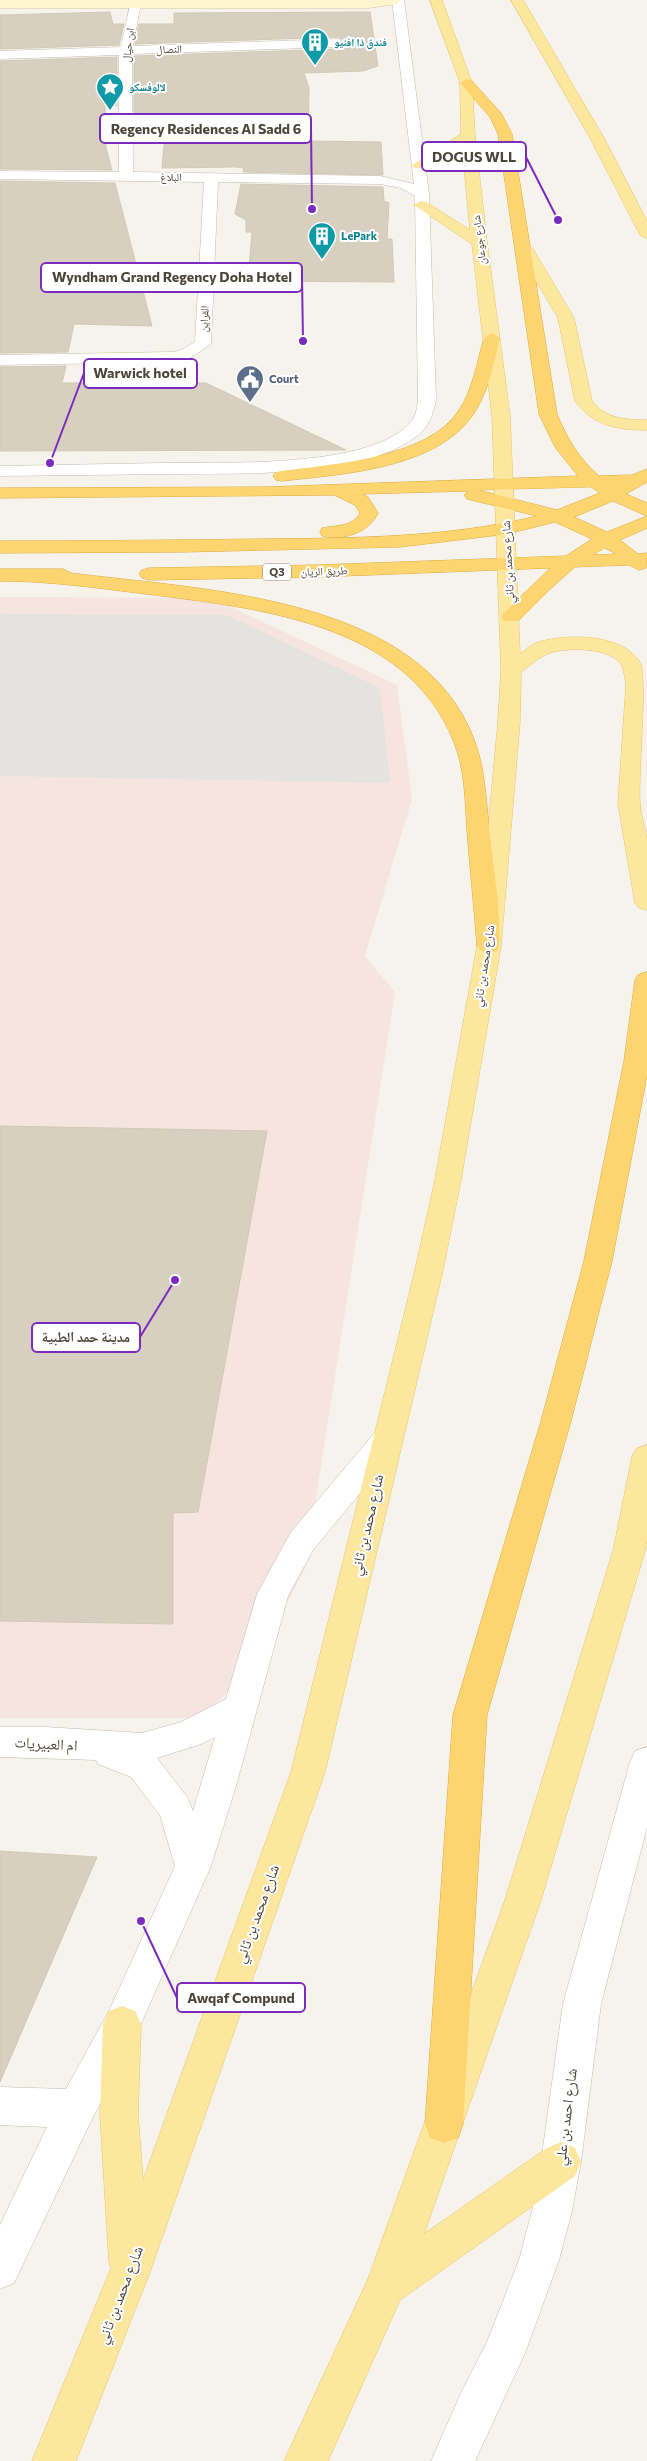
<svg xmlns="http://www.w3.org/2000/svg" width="647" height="2461" font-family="Commissioner,'Noto Naskh Arabic',sans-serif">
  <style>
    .medical { fill: #f5e4e0 }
    .parking { fill: #e5e3e0 }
    .building { fill: #d7d0c1; stroke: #d2c8b5 }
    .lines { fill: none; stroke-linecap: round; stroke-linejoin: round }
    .street-casing { stroke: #c2bcae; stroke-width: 1 }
    .secondary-casing { stroke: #d5c99c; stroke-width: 1 }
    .primary-casing { stroke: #e3c66d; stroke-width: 1 }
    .highway-casing { stroke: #dcab40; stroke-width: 1 }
    .street { fill: #fff; fill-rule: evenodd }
    .secondary { fill: #fef5ce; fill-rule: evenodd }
    .primary { fill: #fde79e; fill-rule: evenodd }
    .highway { fill: #fcd571; fill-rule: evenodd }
    .labels { text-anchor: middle; stroke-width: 4; stroke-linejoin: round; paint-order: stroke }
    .far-culture-label { font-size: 11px; font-weight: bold; fill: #0d838f; stroke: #fff; text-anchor: start }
    .far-street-label { font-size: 11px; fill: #4b4539; stroke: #fff }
    .far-service-label { font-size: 11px; font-weight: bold; fill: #4e5e75; stroke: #fff; text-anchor: start }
    .shield { fill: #fff; stroke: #817d74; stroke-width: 1 }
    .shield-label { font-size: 11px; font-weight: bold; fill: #4b4539 }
    .street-label { font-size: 12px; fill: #4b4539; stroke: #fff }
    .near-street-label { font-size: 15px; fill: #4b4539; stroke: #fff }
    .leader { fill: none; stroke: #7b2cbf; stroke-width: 2 }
    .callout-dot { fill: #7b2cbf; stroke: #fff; stroke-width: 2 }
    .callout { fill: #fff; stroke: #7b2cbf; stroke-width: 2 }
    .callout-label { font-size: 14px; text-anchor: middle; font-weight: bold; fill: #4b4539 }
  </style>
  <rect width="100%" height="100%" fill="#f6f3ec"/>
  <polygon class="medical" points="0,597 212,598 397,685 412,799 365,956 395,992 305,1568 258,1660 202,1718 0,1718"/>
  <polygon class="parking" points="0,614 227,615 380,688 390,783 0,776"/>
  <g class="building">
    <polygon points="110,12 113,24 124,24 119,45 0,49 0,15"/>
    <polygon points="370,12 378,66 363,71 304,73 309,88 308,141 381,142 383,175 243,172 244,168 236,167 162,168 166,124 134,112 134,56 338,49 346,42 338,37 135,44 139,24 174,24 174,13"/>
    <polygon points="117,57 117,106 105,102 106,148 112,170 0,169 0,61"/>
    <polygon points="0,181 115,183 152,326 74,324 68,352 0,353"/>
    <polygon points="241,184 383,187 384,201 389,203 387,239 392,239 394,282 248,281 252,232 246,232 246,220 235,214"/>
    <polygon points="66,366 62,383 206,383 346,450 0,451 0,367"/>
    <polygon points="0,1126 267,1131 198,1512 173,1513 173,1624 0,1621"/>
    <polygon points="0,1851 97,1857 0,2082"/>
  </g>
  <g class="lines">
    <g class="street-casing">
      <g id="street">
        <path d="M131,0H137L141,3L133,46L338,39L344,43L338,47L132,54L133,172L380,176L414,184L392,0H404L429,194L436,400C433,414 429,427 417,436C361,479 239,473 171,474C114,475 57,475 0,476V466C54,465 109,464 163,463C223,462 366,469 409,424C416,418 417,408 418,400L415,196L401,188L380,184L218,182L211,344L190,358L171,362L0,365V355L171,352L179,351L195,342L204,182L0,179V171L119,172V55L0,59V51L121,47Z"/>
        <path d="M388,1426L399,1430L403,1438L399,1446L313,1550L288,1596L236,1786L211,1866L135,2037L90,2123L14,2283L0,2289V2225L47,2127L0,2125V2087L66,2089L109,2011L175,1866L160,1815L131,1777L98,1764L96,1760L0,1757V1727H45L142,1733L181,1722L226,1699L257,1594L291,1532L377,1430ZM215,1737L193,1811L187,1797L157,1758L201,1744Z"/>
        <polygon points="647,1747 647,1827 601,2004 581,2162 572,2211 559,2260 525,2353 475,2461 431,2461 462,2391 487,2342 519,2260 532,2211 541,2162 563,2004 630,1762 635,1751"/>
      </g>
    </g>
    <g class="secondary-casing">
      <polygon id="secondary" points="0,0 402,0 396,4 369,8 0,8"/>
    </g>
    <g class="primary-casing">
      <g id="primary">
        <path d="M430,0H442L472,83L475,136L487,242L510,416L520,654C525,650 531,645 536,643C564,633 625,633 641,664C647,690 638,771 640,804C641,817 646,829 647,841C647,864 647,887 647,910L639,908L635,903L618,804L626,685C625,679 624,671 622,666C612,647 568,647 550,653C540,656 530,666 521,672L520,722L501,946L461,1180L443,1270L325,1772L150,2272L76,2461H32L111,2268L109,2262L100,2115L103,2024L109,2011L122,2006L135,2011L141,2024L138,2115L143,2180L291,1772L415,1270L435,1180L477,946L498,722L501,670L492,416L472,244L414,205L421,201L426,202L470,230L462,145L424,168H414L412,165L461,134L460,83Z"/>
        <polygon points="511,0 523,0 604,138 647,221 647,239 640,235 590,138"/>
        <path d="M525,244L533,249L574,318L592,401C606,419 626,420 647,420V430C618,430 593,426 575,401L558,318L517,249Z"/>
        <polygon points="647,1445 647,1539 645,1551 541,1900 424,2234 547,2148 561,2142 575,2148 581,2162 575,2176 400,2300 328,2461 284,2461 368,2279 505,1900 613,1551 632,1457 636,1449"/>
      </g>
    </g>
    <g class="highway-casing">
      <g id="highway">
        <path d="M466,79L471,80L501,113L512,134L557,414C567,438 579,459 599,476L632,475L647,469V482L626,494L647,503V516L613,501L574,517L607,532L647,516V528L620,540L638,554L647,553L646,568L639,570L629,565L575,567L548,591L518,621H504L501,617L504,613L550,568L317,577L149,580L142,578L139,574L142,570L149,568L317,565L566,556L592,539L555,522L507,534L400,547L184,552L0,553V541C87,541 174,540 262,539C354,538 447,538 537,516L467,499L464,495L468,491L362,494L368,497L378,513C369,533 343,541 322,536L320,532L322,528C336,525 353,527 360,513L355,505L334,495L0,498V488L265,487L578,476L555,447L539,414L498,134L490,117L460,83ZM591,487L600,493L557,510L478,490ZM605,548L616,554L593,555Z"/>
        <path d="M492,333L500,338C494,362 489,389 476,410C441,469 343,474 282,481L276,480L273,476L276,472L282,471C333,464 429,458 459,410C473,389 477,362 484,338Z"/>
        <path d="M0,569H63L71,573C201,590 422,595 475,742C486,772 486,804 490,836C492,855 505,940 497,951L489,953L481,951L477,946C474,907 470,868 467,830C465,800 465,768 453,740C405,622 256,608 146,594C97,588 50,581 0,581Z"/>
        <polygon points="647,972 647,1075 612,1261 571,1421 487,1715 463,2124 458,2138 444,2143 430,2138 425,2124 453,1715 541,1421 584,1261 624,1061 635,980 638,975"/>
      </g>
    </g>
    <use href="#street" class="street"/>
    <use href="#secondary" class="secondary"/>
    <use href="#primary" class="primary"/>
    <use href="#highway" class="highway"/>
  </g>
  <defs>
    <g id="building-pin" transform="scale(1.4375)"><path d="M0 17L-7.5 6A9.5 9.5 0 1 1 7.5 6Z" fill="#0f9aa8" stroke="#fff"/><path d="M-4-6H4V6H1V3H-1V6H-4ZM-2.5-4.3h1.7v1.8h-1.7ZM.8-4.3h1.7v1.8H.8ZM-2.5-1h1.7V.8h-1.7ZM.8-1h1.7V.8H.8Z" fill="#fff"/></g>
    <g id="sight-pin" transform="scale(1.4375)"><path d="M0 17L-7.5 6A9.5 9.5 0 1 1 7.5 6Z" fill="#0f9aa8" stroke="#fff"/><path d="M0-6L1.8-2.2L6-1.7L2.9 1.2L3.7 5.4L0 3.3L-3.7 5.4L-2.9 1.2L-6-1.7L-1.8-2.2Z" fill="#fff"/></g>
    <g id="civic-pin" transform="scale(1.4375)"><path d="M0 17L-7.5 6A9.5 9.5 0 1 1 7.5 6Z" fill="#5c6f8a" stroke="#fff"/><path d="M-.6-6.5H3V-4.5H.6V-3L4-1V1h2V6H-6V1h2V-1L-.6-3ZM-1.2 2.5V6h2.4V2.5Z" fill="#fff"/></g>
  </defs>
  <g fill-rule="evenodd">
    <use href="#building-pin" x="315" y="42"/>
    <use href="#sight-pin" x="110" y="87"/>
    <use href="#building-pin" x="322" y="236"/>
    <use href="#civic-pin" x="250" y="379"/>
  </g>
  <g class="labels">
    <g class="far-culture-label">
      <text x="334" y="46">فندق ذا افنيو</text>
      <text x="129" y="91">لالوفسكو</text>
      <text x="341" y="240">LePark</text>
    </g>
    <g class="far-street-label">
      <text transform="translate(128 45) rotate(-83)" y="4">ابن حيال</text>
      <text transform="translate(169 49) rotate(-2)" y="4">النصال</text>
      <text x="171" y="181">البلاغ</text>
      <text transform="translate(479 240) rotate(-97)" y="4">شارع جوعان</text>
      <text transform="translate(204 319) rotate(-87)" y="4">القراين</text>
      <text transform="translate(324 571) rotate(-2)" y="4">طريق الريان</text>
    </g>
    <g class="far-service-label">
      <text x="269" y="383">Court</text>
    </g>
    <rect class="shield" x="263" y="563.5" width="28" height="17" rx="4"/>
    <g class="shield-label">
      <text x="277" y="576">Q3</text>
    </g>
    <g class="street-label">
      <text transform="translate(508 562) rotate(-93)" y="4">شارع محمد بن ثاني</text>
      <text transform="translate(484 966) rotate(-81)" y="4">شارع محمد بن ثاني</text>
    </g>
    <g class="near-street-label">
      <text transform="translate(367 1525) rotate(-77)" y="5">شارع محمد بن ثاني</text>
      <text transform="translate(46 1744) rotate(3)" y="5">ام العبيريات</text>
      <text transform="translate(257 1914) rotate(-70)" y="5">شارع محمد بن ثاني</text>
      <text transform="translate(566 2117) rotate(-83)" y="5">شارع احمد بن علي</text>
      <text transform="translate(120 2295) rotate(-69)" y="5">شارع محمد بن ثاني</text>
    </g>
  </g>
  <path class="leader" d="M312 209L311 129M558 220L526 157M303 341L302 277M50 463L84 373M175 1280L140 1337M141 1921L177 1998"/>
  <g class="callout-dot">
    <circle cx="312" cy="209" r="5"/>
    <circle cx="558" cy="220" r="5"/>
    <circle cx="303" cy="341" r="5"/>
    <circle cx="50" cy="463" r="5"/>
    <circle cx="175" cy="1280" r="5"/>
    <circle cx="141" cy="1921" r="5"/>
  </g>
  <g class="callout">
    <rect x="100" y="114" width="211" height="29" rx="5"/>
    <rect x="422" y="142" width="104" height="29" rx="5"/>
    <rect x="41" y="263" width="261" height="29" rx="5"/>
    <rect x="84" y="359" width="113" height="29" rx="5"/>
    <rect x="32" y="1323" width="108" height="29" rx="5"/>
    <rect x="177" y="1983" width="128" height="29" rx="5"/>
  </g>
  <g class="callout-label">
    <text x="206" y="134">Regency Residences Al Sadd 6</text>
    <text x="474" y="162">DOGUS WLL</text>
    <text x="172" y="282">Wyndham Grand Regency Doha Hotel</text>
    <text x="140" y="378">Warwick hotel</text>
    <text x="86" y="1342">مدينة حمد الطبية</text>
    <text x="241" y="2003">Awqaf Compund</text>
  </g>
</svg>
